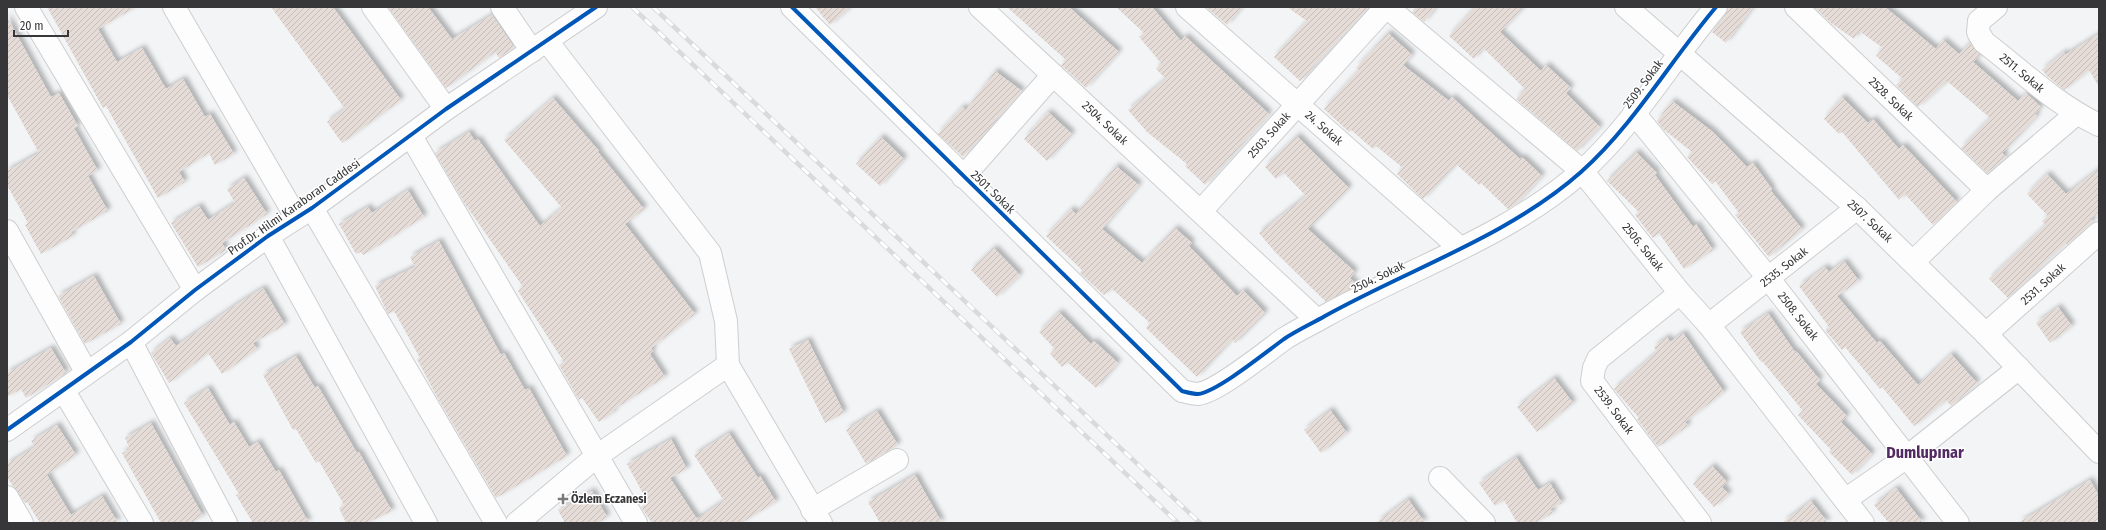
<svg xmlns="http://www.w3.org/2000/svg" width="2106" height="530" font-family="'Fira Sans Condensed',sans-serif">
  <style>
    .building { fill: url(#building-hatch); filter: url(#shadow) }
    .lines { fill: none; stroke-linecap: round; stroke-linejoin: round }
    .minor-casing { stroke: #cdcecf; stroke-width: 24 }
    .minor { stroke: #fdfdfe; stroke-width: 22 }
    .rail-casing { stroke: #dadadb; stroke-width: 4.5 }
    .rail { stroke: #fff; stroke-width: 3; stroke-dasharray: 9; stroke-linecap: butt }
    .cycleway-casing { stroke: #fff; stroke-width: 6 }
    .cycleway { stroke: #0057b8; stroke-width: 4 }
    .poi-dot { fill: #78797b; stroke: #fff; stroke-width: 1.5 }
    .labels { text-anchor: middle; stroke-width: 3; stroke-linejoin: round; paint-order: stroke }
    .street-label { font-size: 12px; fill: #373739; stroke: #fff }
    .poi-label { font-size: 12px; font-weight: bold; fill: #373739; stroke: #fff; text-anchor: start }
    .district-label { font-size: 16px; font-weight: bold; fill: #532b62; stroke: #fff }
  </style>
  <defs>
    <pattern id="building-hatch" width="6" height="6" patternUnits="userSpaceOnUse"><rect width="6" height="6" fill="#e5dcd8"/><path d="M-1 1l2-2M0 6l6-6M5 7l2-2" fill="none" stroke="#c5bdba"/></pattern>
    <filter id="shadow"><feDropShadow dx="3.5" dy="-3.5" stdDeviation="2" flood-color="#0004"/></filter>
  </defs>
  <rect width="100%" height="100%" fill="#f2f4f6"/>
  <g class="building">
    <polygon points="47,7 136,7 98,29 117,62 142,48 166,89 183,79 205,117 210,114 234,154 215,165 209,153 179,172 185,182 158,198 106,106 103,108"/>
    <polygon points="271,7 333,7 401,100 342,143 327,122 345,109"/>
    <polygon points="388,7 428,7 452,39 492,15 514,47 499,58 495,52 446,88"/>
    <polygon points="815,7 851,7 830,25"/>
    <polygon points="1007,7 1069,7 1119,52 1086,88 1061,65 1066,60"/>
    <polygon points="1116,7 1152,7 1181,41 1185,36 1269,114 1205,185 1185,166 1187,164 1147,132 1128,110 1166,79 1156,69 1161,63 1139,37 1144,33"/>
    <polygon points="1206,7 1242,7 1227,25"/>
    <polygon points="1287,7 1369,7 1300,81 1274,57 1307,21"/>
    <polygon points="1416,7 1436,7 1424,22 1412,12"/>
    <polygon points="1475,7 1524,7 1500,32 1541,71 1546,65 1571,88 1566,93 1600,127 1577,151 1516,99 1525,89 1483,48 1474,59 1449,36"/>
    <polygon points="1731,7 1753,7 1726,43 1712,32"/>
    <polygon points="1814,7 1885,7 1936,49 1943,40 1959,54 1970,43 1980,55 1973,62 2018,101 2026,93 2041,107 2035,114 2037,116 2002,153 2006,157 1987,173 1961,148 1990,118 1947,81 1918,107 1896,85 1903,79 1876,56 1883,48 1859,31 1854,39 1831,23"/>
    <polygon points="7,17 51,97 59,93 78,126 74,128 98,171 88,176 108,211 71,232 73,236 41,254 25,225 28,223 7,185 7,171 39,153 7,95"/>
    <polygon points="1388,33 1412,55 1403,65 1449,101 1452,97 1520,159 1522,157 1542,176 1516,204 1508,209 1481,183 1479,185 1456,164 1423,199 1397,174 1403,168 1376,146 1373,149 1351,130 1349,132 1324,109 1359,70 1356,68"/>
    <polygon points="2099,34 2099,87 2089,70 2064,90 2047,76 2042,70 2064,52 2065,55"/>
    <polygon points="995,71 1022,91 963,157 938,134 962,107 966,110"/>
    <polygon points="1842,97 1868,123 1873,119 1899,149 1903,145 1957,202 1933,225 1905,194 1899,200 1842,132 1839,134 1824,119"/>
    <polygon points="553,98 599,151 598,152 644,209 625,224 695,314 651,348 653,351 650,354 665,377 613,410 614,412 599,422 582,398 579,400 559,365 564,362 518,291 523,287 465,204 435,153 469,132 475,141 478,139 540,226 562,208 504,140"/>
    <polygon points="1672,101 1713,132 1747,167 1753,163 1772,189 1771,191 1802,229 1769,257 1735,215 1739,213 1715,181 1712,184 1687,157 1692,152 1663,129 1657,121"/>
    <polygon points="1048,112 1072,134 1047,161 1024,139"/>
    <polygon points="1297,136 1349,188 1308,229 1355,272 1350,278 1357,285 1326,302 1275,252 1259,233 1306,196 1283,172 1276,179 1265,167"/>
    <polygon points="881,137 904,159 880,186 856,164"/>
    <polygon points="1636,152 1657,173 1655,175 1693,227 1696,224 1713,250 1684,269 1659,233 1653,238 1635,215 1639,212 1607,181"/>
    <polygon points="1116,166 1139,185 1102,229 1142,263 1175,228 1192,243 1189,246 1237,296 1243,290 1265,313 1235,343 1232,339 1197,377 1146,328 1150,323 1111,288 1104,295 1080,273 1082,270 1046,236 1071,209 1076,214"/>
    <polygon points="2099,169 2099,212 2090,219 2093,221 2067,245 2065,243 2008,298 1989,279 2046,225 2042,221 2048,216 2027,194 2047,174 2066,194"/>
    <polygon points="244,178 267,214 222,243 226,250 198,267 171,223 199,206 208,220 235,203 227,189"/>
    <polygon points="408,190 424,217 363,255 361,252 356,254 339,224 368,207 372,213"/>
    <polygon points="439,241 501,355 504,353 525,390 529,388 567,456 496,498 437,397 417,359 420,358 394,311 388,314 375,286 415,267 410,257"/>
    <polygon points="994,248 1020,275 997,297 971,270"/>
    <polygon points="1844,261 1859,281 1837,296 1877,343 1880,341 1918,385 1951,354 1977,383 1951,406 1946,400 1914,426 1882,387 1880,389 1845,347 1842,350 1825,330 1829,327 1799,286 1825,267 1829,272"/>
    <polygon points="94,276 121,324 85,344 58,296"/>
    <polygon points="263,288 285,325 253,343 257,349 222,374 208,353 169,383 151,353 170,338 176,346 237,304"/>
    <polygon points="2058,307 2072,326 2050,343 2036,323"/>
    <polygon points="1059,312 1091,344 1094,341 1118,363 1096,388 1067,362 1062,367 1050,354 1055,349 1039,332"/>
    <polygon points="1768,313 1795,352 1796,351 1820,380 1816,384 1847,416 1841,422 1872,454 1852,475 1829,452 1831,450 1798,415 1803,411 1762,361 1761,362 1740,332"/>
    <polygon points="1683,333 1724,392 1685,422 1688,426 1658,447 1637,419 1639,418 1614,389 1657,352 1654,347 1667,337 1670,342"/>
    <polygon points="808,340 844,413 825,423 789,349"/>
    <polygon points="51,348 66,373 26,398 21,389 7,397 7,373"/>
    <polygon points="296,356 315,388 318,386 357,453 359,452 392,511 367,523 346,523 339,508 344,505 319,461 316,463 296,429 293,430 263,375"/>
    <polygon points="1554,378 1573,403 1537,432 1517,407"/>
    <polygon points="208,388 230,425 234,422 249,447 258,442 276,472 279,470 309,523 253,523 236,495 239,494 184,403"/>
    <polygon points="1330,410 1347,433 1321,453 1304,430"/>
    <polygon points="877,411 898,445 866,464 846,430"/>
    <polygon points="151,423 203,516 191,523 161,523 122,453 130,449 125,438"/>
    <polygon points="57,425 76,455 47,475 71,515 102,496 118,523 40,523 27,502 25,503 13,486 7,477 7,464 35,447 31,441"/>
    <polygon points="729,433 758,478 760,476 776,502 741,523 652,523 641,507 648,503 627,464 671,439 687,469 670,478 697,519 724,501 694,455"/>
    <polygon points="1516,457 1538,490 1550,483 1562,503 1550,509 1553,513 1535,523 1517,523 1504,500 1495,506 1479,483"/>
    <polygon points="1712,466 1727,482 1722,487 1729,494 1714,507 1693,484"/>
    <polygon points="915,475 942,523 880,523 868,502"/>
    <polygon points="2090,480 2099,496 2099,519 2093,523 2018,523"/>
    <polygon points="1896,488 1923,523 1889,523 1874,505"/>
    <polygon points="592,491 607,517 598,523 565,523 558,510"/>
    <polygon points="1408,499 1425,523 1376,523"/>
    <polygon points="1811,501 1828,523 1782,523"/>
  </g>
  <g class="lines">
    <g class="minor-casing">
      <g id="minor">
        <polyline points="26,7 195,290"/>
        <polyline points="174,7 296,217"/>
        <polyline points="373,7 446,109"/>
        <polyline points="502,7 532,51"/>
        <path d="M792,7L1182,391C1186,392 1193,394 1198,394C1217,392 1266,352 1284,339C1296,331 1311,324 1325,316C1409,269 1509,236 1581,172C1633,126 1671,60 1716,7"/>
        <polyline points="980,7 1317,320"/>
        <polyline points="1187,7 1460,248"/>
        <polyline points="1387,7 1582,171 1680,293 1709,325 1863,523"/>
        <polyline points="1626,7 1857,208 1986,334 2099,452"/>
        <polyline points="1796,7 1987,190"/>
        <path d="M1996,7L1979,21L1978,32L1984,42C2022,71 2055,104 2099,125"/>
        <polyline points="547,41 710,253 726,321 728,365 821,523"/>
        <polyline points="1634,113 1769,279 1958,523"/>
        <polyline points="411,136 636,523"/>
        <polyline points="963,177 1053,75"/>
        <polyline points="312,208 496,523"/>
        <polyline points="1201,211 1386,7"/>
        <polyline points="7,231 87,373"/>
        <polyline points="268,236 426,523"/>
        <polyline points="1913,262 1987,190 2076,114"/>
        <polyline points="1680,293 1598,359 1594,368 1592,381 1700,523"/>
        <polyline points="1709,325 1857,208"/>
        <polyline points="1986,334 2099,233"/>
        <polyline points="131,342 226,523"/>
        <polyline points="64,391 142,523"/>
        <polyline points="7,430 131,342 195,290 268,236 312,208 446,109 596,7"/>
        <polyline points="1440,478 1484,523"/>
        <polyline points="7,497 22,523"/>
        <polyline points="1845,500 1907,457 2019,368"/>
        <polyline points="812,510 897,460"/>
        <polyline points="517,523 597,456 728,365"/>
      </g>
    </g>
    <use href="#minor" class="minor"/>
    <g class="rail-casing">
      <g id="rail">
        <polyline points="632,7 1178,523"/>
        <polyline points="653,7 1200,523"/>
      </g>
    </g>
    <use href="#rail" class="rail"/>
    <g class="cycleway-casing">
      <g id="cycleway">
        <path d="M792,7L1182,391C1186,392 1193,394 1198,394C1217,392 1266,352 1284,339C1296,331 1311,324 1325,316C1409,269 1509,236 1581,172C1633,126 1671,60 1716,7"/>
        <polyline points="7,430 131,342 195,290 268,236 312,208 446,109 596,7"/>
      </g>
    </g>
    <use href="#cycleway" class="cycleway"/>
  </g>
  <path class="poi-dot" d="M561 493h4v4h4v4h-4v4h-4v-4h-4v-4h4z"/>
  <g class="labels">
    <g class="street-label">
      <text transform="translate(2022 73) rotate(40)" y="4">2511. Sokak</text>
      <text transform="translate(1643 84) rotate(-53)" y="4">2509. Sokak</text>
      <text transform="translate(1891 99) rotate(44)" y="4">2528. Sokak</text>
      <text transform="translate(1105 123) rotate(43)" y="4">2504. Sokak</text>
      <text transform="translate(1324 128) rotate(41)" y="4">24. Sokak</text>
      <text transform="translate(1269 135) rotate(-48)" y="4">2503. Sokak</text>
      <text transform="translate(993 192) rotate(44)" y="4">2501. Sokak</text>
      <text transform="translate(294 207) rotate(-35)" y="4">Prof.Dr. Hilmi Karaboran Caddesi</text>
      <text transform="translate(1870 221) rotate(43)" y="4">2507. Sokak</text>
      <text transform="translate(1643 247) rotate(51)" y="4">2506. Sokak</text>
      <text transform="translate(1784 267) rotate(-38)" y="4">2535. Sokak</text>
      <text transform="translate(1378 277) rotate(-26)" y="4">2504. Sokak</text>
      <text transform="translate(2043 284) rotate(-42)" y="4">2531. Sokak</text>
      <text transform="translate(1798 316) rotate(52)" y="4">2508. Sokak</text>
      <text transform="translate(1614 410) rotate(53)" y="4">2539. Sokak</text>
    </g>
    <g class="poi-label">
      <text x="571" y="503">Özlem Eczanesi</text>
    </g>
    <g class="district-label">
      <text x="1925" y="458">Dumlupınar</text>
    </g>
  </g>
  <rect width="2106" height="530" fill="none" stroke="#373739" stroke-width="16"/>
  <path d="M14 30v6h54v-6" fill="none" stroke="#373739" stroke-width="2"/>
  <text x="20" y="30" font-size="12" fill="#373739" stroke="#ffffff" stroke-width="3" paint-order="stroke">20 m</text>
</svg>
